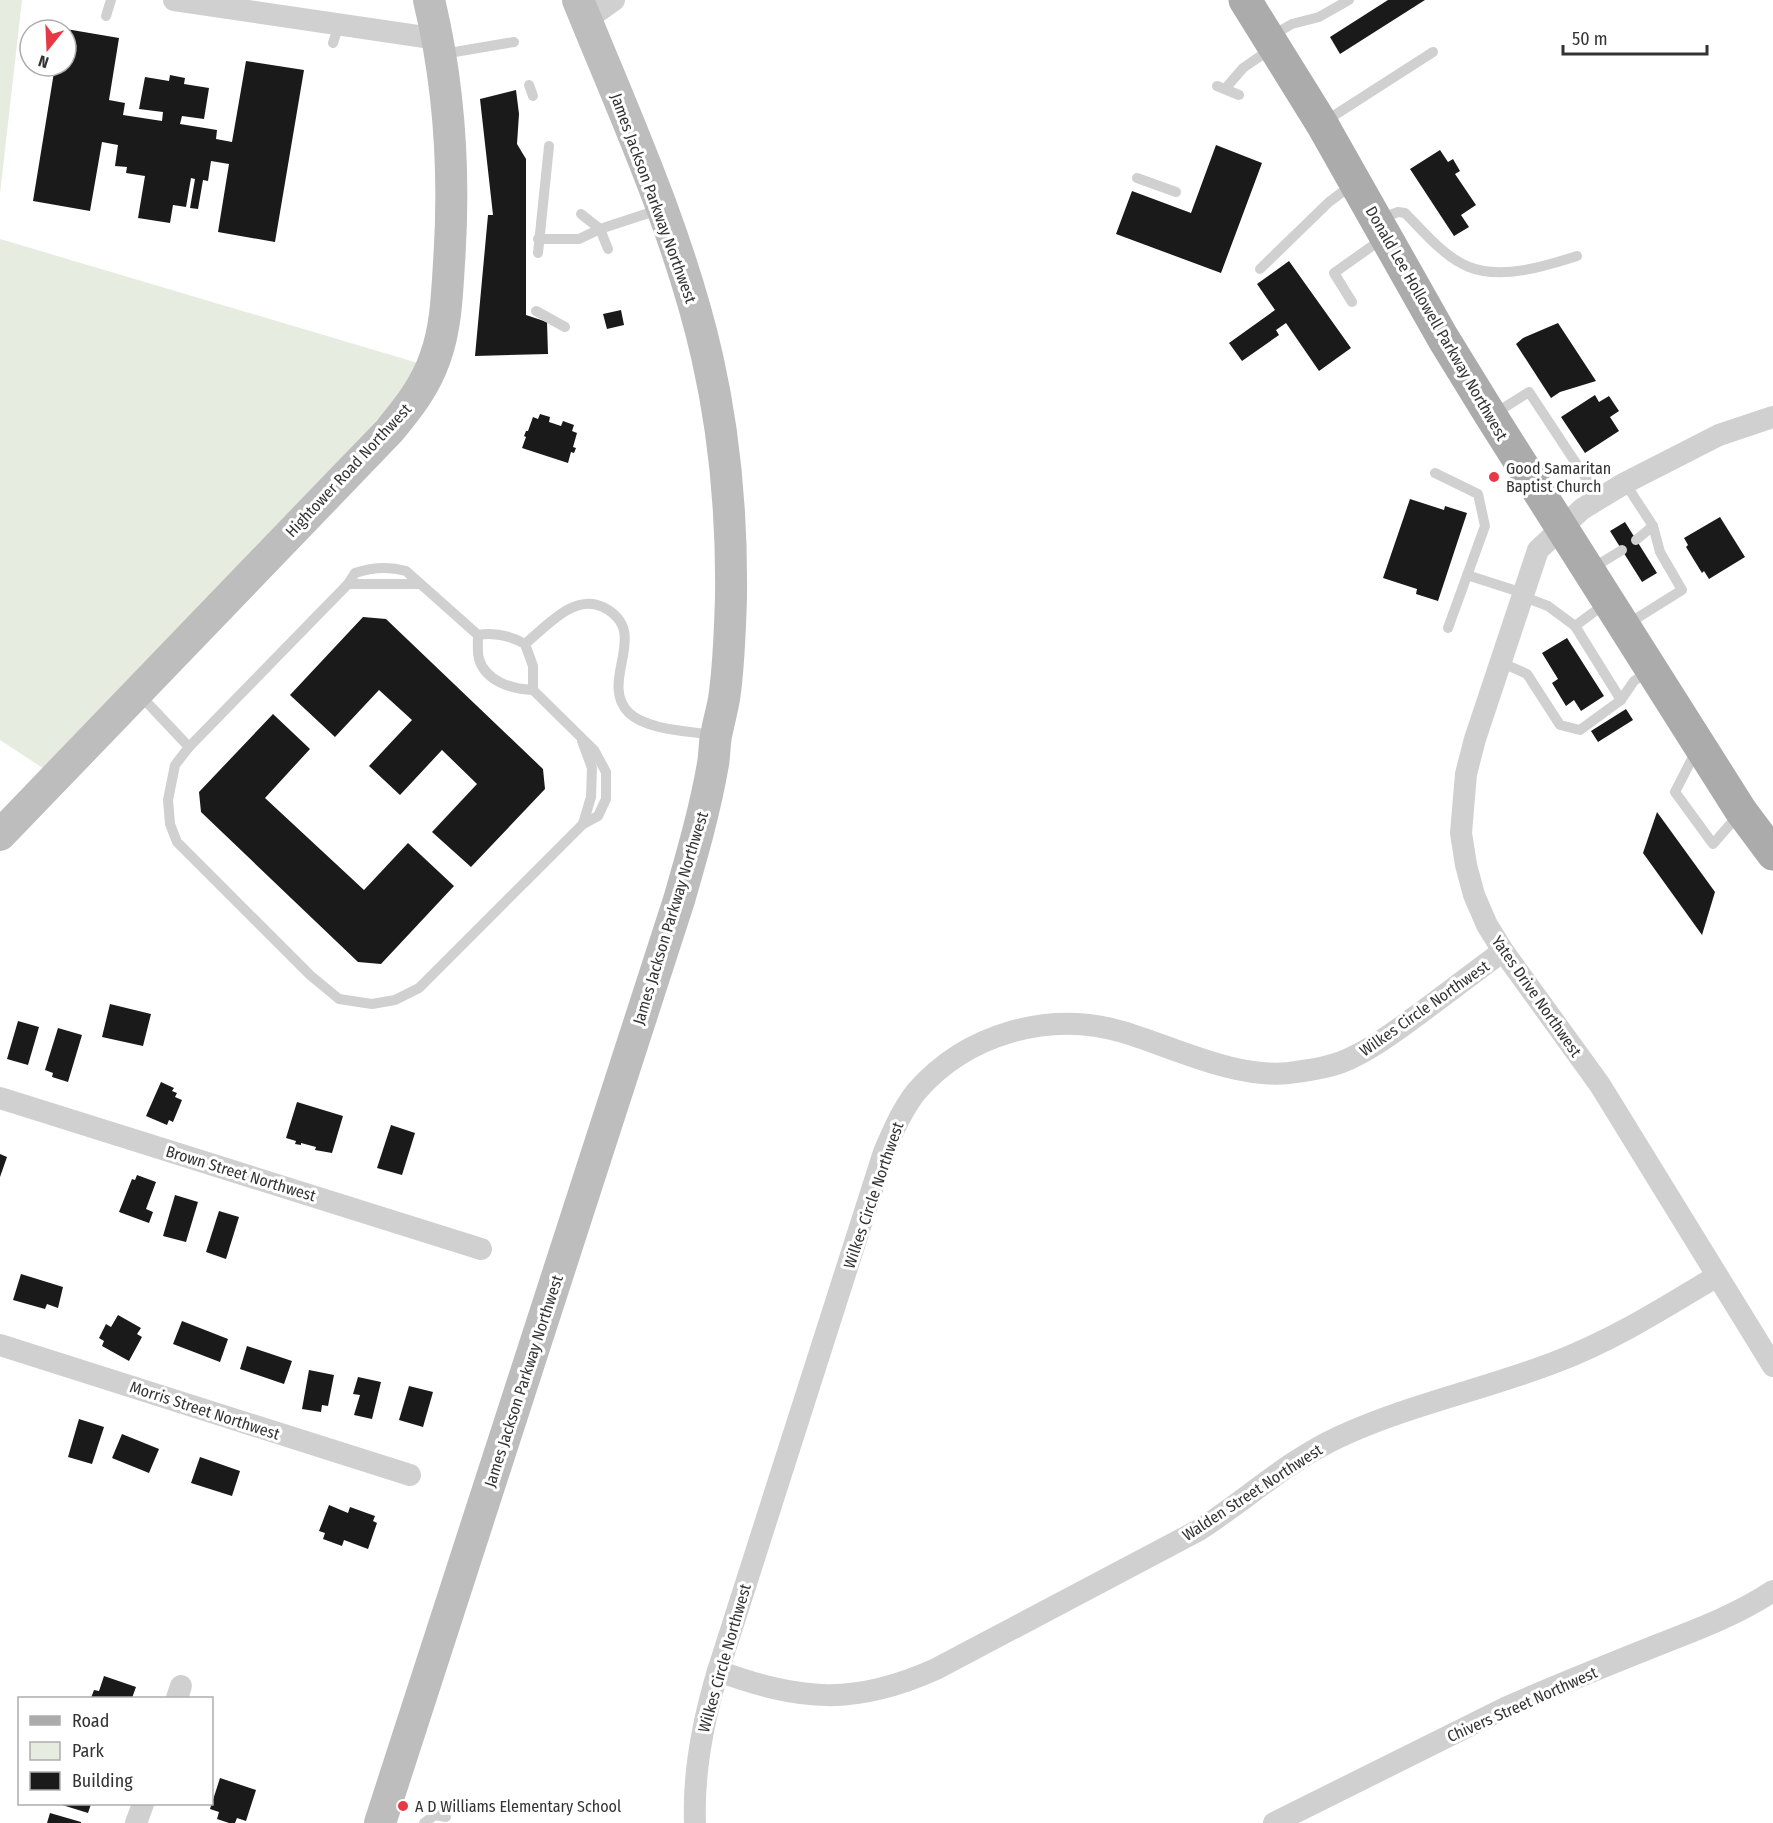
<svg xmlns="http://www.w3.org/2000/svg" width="1773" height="1823" font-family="'Fira Sans Condensed',sans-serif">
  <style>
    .green { fill: #e6ecdf }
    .building { fill: #1a1a1a }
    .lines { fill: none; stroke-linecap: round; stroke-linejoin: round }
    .lane { stroke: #d0d0d0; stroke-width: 10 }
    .street { stroke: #d0d0d0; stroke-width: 22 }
    .secondary { stroke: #bdbdbd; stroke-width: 32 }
    .primary { stroke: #ababab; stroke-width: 33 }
    .poi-dot { fill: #e63946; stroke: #fff; stroke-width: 2 }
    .labels { text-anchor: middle; stroke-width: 6; stroke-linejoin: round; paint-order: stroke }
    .street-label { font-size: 16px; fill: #333; stroke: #fff }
    .poi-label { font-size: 16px; fill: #333; stroke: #fff; text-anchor: start }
  </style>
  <rect width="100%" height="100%" fill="#fff"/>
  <g class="green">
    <polygon points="0,0 22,0 0,194"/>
    <polygon points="0,239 428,366 256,548 58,778 0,740"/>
  </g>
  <g class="building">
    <polygon points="1388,0 1425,0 1340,54 1330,37"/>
    <polygon points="66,29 119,38 109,100 125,103 123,115 162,121 163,112 139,109 145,77 169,81 170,75 185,78 184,84 209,88 204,119 182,116 180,124 217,130 216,139 232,142 246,61 304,70 275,242 218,232 229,164 211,161 208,181 203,180 198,209 190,208 195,179 191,178 186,207 173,205 170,223 138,218 145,176 126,173 127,167 115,166 118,145 102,142 90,211 33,201 55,66 66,66"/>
    <polygon points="516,90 519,114 517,144 526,159 526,315 547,322 548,354 475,356 488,215 493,215 480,99"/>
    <polygon points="1216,145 1262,163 1221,273 1116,234 1132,191 1191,213"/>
    <polygon points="1440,150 1448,162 1453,159 1460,171 1455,174 1476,205 1461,215 1469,227 1454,236 1410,169"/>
    <polygon points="1289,261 1351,348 1319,371 1286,323 1276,330 1279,335 1242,361 1229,343 1275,310 1257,284"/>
    <polygon points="621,310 624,325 607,329 603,314"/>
    <polygon points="1558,323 1596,381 1560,392 1551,398 1516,344 1523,338"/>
    <polygon points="1595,395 1599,402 1609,396 1619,411 1610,417 1619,431 1585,453 1561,417"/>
    <polygon points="540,414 550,417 549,422 561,426 563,421 574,425 572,431 577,433 573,447 576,448 574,453 571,452 568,463 522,448 526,437 524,436 526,431 528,431 533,417 538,419"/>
    <polygon points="1410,499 1444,510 1445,506 1467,513 1438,601 1416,594 1417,589 1383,578"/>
    <polygon points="1720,517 1745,557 1709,579 1704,571 1702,573 1686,547 1688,545 1684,538"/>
    <polygon points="1625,522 1657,573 1642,582 1610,531"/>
    <polygon points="363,617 386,619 543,769 545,789 471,867 432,832 477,784 442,750 400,795 369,766 412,720 379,690 335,737 290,695"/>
    <polygon points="1567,638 1604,696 1581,711 1574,700 1566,706 1552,683 1558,679 1542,653"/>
    <polygon points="1626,709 1633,720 1598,742 1591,731"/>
    <polygon points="273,714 310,749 265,798 364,890 408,843 454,886 381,964 358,962 201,812 199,792"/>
    <polygon points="1657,812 1715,892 1702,935 1643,853"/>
    <polygon points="110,1004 151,1014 143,1046 102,1037"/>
    <polygon points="18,1021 39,1027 28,1065 7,1059"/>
    <polygon points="58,1028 82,1035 68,1082 52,1077 53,1073 45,1070"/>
    <polygon points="161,1082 174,1088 172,1091 177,1093 175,1097 182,1100 173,1122 169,1120 167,1125 146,1116"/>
    <polygon points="297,1102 343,1116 332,1153 315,1150 316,1147 301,1143 301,1145 295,1144 296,1141 286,1138"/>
    <polygon points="391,1125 415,1133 402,1175 377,1168"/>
    <polygon points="0,1154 7,1157 0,1177"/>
    <polygon points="137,1175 156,1182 146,1209 153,1212 149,1223 119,1212 132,1179 135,1180"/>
    <polygon points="175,1195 198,1202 186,1242 163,1236"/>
    <polygon points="219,1211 239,1217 226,1259 206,1252"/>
    <polygon points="21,1274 63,1287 58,1308 47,1304 45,1309 13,1300"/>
    <polygon points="118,1315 141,1328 137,1334 142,1337 129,1361 102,1346 104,1341 99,1338 106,1324 111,1327"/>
    <polygon points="182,1321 228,1339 220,1362 173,1344"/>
    <polygon points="247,1346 292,1361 284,1384 240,1369"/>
    <polygon points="309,1370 334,1375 328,1406 322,1405 321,1412 302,1409"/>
    <polygon points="358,1377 381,1382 372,1419 354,1415 360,1395 353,1394"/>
    <polygon points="409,1386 433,1392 423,1427 399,1420"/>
    <polygon points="79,1419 104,1427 92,1464 68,1457"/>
    <polygon points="122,1434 159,1449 149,1473 112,1458"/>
    <polygon points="200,1457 240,1471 232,1496 191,1483"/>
    <polygon points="329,1505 348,1513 350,1507 375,1516 373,1521 377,1523 368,1549 344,1540 342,1546 323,1539 325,1533 319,1531"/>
    <polygon points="104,1676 136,1687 132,1698 91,1698 94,1690 99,1691"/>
    <polygon points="220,1778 256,1790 246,1821 237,1818 235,1823 229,1823 217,1819 219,1812 210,1809"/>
    <polygon points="59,1804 91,1804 88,1813"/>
    <polygon points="50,1813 81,1822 81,1823 47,1823"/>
  </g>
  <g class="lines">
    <g class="lane">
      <polyline points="106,16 111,0"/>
      <polyline points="1271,36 1292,24 1319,17 1349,0"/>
      <polyline points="333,43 339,25"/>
      <polyline points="443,54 514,42"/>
      <polyline points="529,85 533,96"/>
      <polyline points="1217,86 1239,95"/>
      <polyline points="1225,89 1243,68 1272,48"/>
      <polyline points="1324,122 1433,52"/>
      <polyline points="1137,178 1176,192"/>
      <polyline points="581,214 600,229 608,249"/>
      <path d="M1380,219L1398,212L1405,213C1424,232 1444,257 1469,267C1502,280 1546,266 1577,256"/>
      <polyline points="538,239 579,239 600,229 661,209"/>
      <polyline points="538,253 549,146"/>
      <polyline points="1260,269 1329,202 1353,184"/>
      <polyline points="1352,302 1334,273 1382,239"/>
      <polyline points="536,311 565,327"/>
      <polyline points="1494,414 1529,392 1599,498"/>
      <polyline points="1435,473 1478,494 1485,526 1448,628"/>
      <polyline points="1625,483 1653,526 1660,552 1682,590 1626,625"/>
      <polyline points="1636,540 1653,526"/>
      <polyline points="1591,569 1622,550"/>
      <polyline points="1467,575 1523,593"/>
      <polyline points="348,584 420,584"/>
      <polyline points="1522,596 1548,606 1575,626 1621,700"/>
      <polyline points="1575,626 1606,603"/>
      <path d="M478,635C478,642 477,651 479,659C486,682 512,689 533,690"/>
      <path d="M525,644C511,636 495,632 478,635L406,571C388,566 373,567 355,573L348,584L189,747L175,765L168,800L170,824L177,842L310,975L339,999L372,1004L395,1000L419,988L583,824L598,816L606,799V772L594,750L533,690V666L525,644C546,627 574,593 603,607C653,632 597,681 629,713C647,730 689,731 713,735"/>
      <polyline points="1500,662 1527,674 1560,725 1580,730 1621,700 1634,681 1647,672"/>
      <polyline points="140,695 189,747"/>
      <polyline points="582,741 592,768 591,797 583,824"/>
      <polyline points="1696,751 1675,792 1713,844 1740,813"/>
      <polyline points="424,1823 435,1815 446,1817"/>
    </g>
    <g class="street">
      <polyline points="174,0 438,39"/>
      <polyline points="586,20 614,0"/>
      <polyline points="1773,417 1719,435 1625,483 1582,509 1538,550 1475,739 1466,774 1461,833 1466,865 1474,895 1487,925 1503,951 1600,1085 1773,1366"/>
      <polyline points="0,1098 481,1249"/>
      <polyline points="0,1345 410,1475"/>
      <path d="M718,1671C801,1701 854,1706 936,1669L1199,1530C1246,1500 1287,1461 1339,1437C1408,1405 1482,1390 1553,1363C1612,1341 1664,1308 1717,1276"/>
      <polyline points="177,1698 181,1686"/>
      <polyline points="136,1823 143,1804"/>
      <path d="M695,1823C693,1771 703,1721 718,1671L884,1152C893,1131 902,1110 916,1092C966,1034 1049,1010 1123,1032C1173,1047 1236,1079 1289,1073C1311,1070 1335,1067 1355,1056C1378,1045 1398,1029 1419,1014C1447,993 1475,972 1503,951"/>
      <path d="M1274,1823L1505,1708C1555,1686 1605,1666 1655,1646C1696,1630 1737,1615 1773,1591"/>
    </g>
    <g class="secondary">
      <path d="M0,835L389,431C408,408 425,387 435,358C446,328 447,295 449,263C455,175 450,87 429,0"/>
      <path d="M380,1823L679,900C692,855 705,810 713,764C715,753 714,742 717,731C719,721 722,710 724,699C729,666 730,631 731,597C732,516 725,435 707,356C679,233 625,116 578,0"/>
    </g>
    <polyline class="primary" points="1245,0 1322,124 1443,338 1491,416 1741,811 1773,854"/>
  </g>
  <g class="poi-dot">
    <circle cx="1494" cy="477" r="6"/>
    <circle cx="403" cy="1806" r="6"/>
  </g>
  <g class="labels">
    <g class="street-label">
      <text transform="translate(654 198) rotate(70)" y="6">James Jackson Parkway Northwest</text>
      <text transform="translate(1437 323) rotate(60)" y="6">Donald Lee Hollowell Parkway Northwest</text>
      <text transform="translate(348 470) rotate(-47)" y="6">Hightower Road Northwest</text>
      <text transform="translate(670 918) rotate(-73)" y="6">James Jackson Parkway Northwest</text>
      <text transform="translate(1537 996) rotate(55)" y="6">Yates Drive Northwest</text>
      <text transform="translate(1424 1008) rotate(-35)" y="6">Wilkes Circle Northwest</text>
      <text transform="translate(241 1173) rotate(17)" y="6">Brown Street Northwest</text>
      <text transform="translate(873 1195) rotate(-71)" y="6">Wilkes Circle Northwest</text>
      <text transform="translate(523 1381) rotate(-72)" y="6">James Jackson Parkway Northwest</text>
      <text transform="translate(205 1410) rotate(18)" y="6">Morris Street Northwest</text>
      <text transform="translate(1252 1492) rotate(-33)" y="6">Walden Street Northwest</text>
      <text transform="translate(724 1658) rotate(-74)" y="6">Wilkes Circle Northwest</text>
      <text transform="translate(1522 1704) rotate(-24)" y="6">Chivers Street Northwest</text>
    </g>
    <g class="poi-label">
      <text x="1506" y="474">Good Samaritan<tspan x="1506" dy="18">Baptist Church</tspan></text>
      <text x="415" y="1812">A D Williams Elementary School</text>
    </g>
  </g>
  <rect x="18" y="1697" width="195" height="108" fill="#ffffff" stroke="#adadad" stroke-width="1.5"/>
  <rect x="30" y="1716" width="30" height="9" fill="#ababab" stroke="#adadad" stroke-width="1.5"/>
  <text x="72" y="1727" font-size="18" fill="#333333">Road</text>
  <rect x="30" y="1742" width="30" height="18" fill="#e6ecdf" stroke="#adadad" stroke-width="1.5"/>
  <text x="72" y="1757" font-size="18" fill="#333333">Park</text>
  <rect x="30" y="1772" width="30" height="18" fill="#1a1a1a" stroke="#adadad" stroke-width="1.5"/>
  <text x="72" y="1787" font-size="18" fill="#333333">Building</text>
  <g transform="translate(48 48) rotate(198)"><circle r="28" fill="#ffffff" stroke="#adadad" stroke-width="1.5"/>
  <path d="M0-4.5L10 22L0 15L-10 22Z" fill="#e63946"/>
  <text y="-9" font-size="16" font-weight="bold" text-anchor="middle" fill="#333333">N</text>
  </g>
  <path d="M1563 45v9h144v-9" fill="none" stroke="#333333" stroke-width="3"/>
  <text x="1572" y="45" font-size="18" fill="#333333" stroke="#ffffff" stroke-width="4.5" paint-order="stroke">50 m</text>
</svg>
